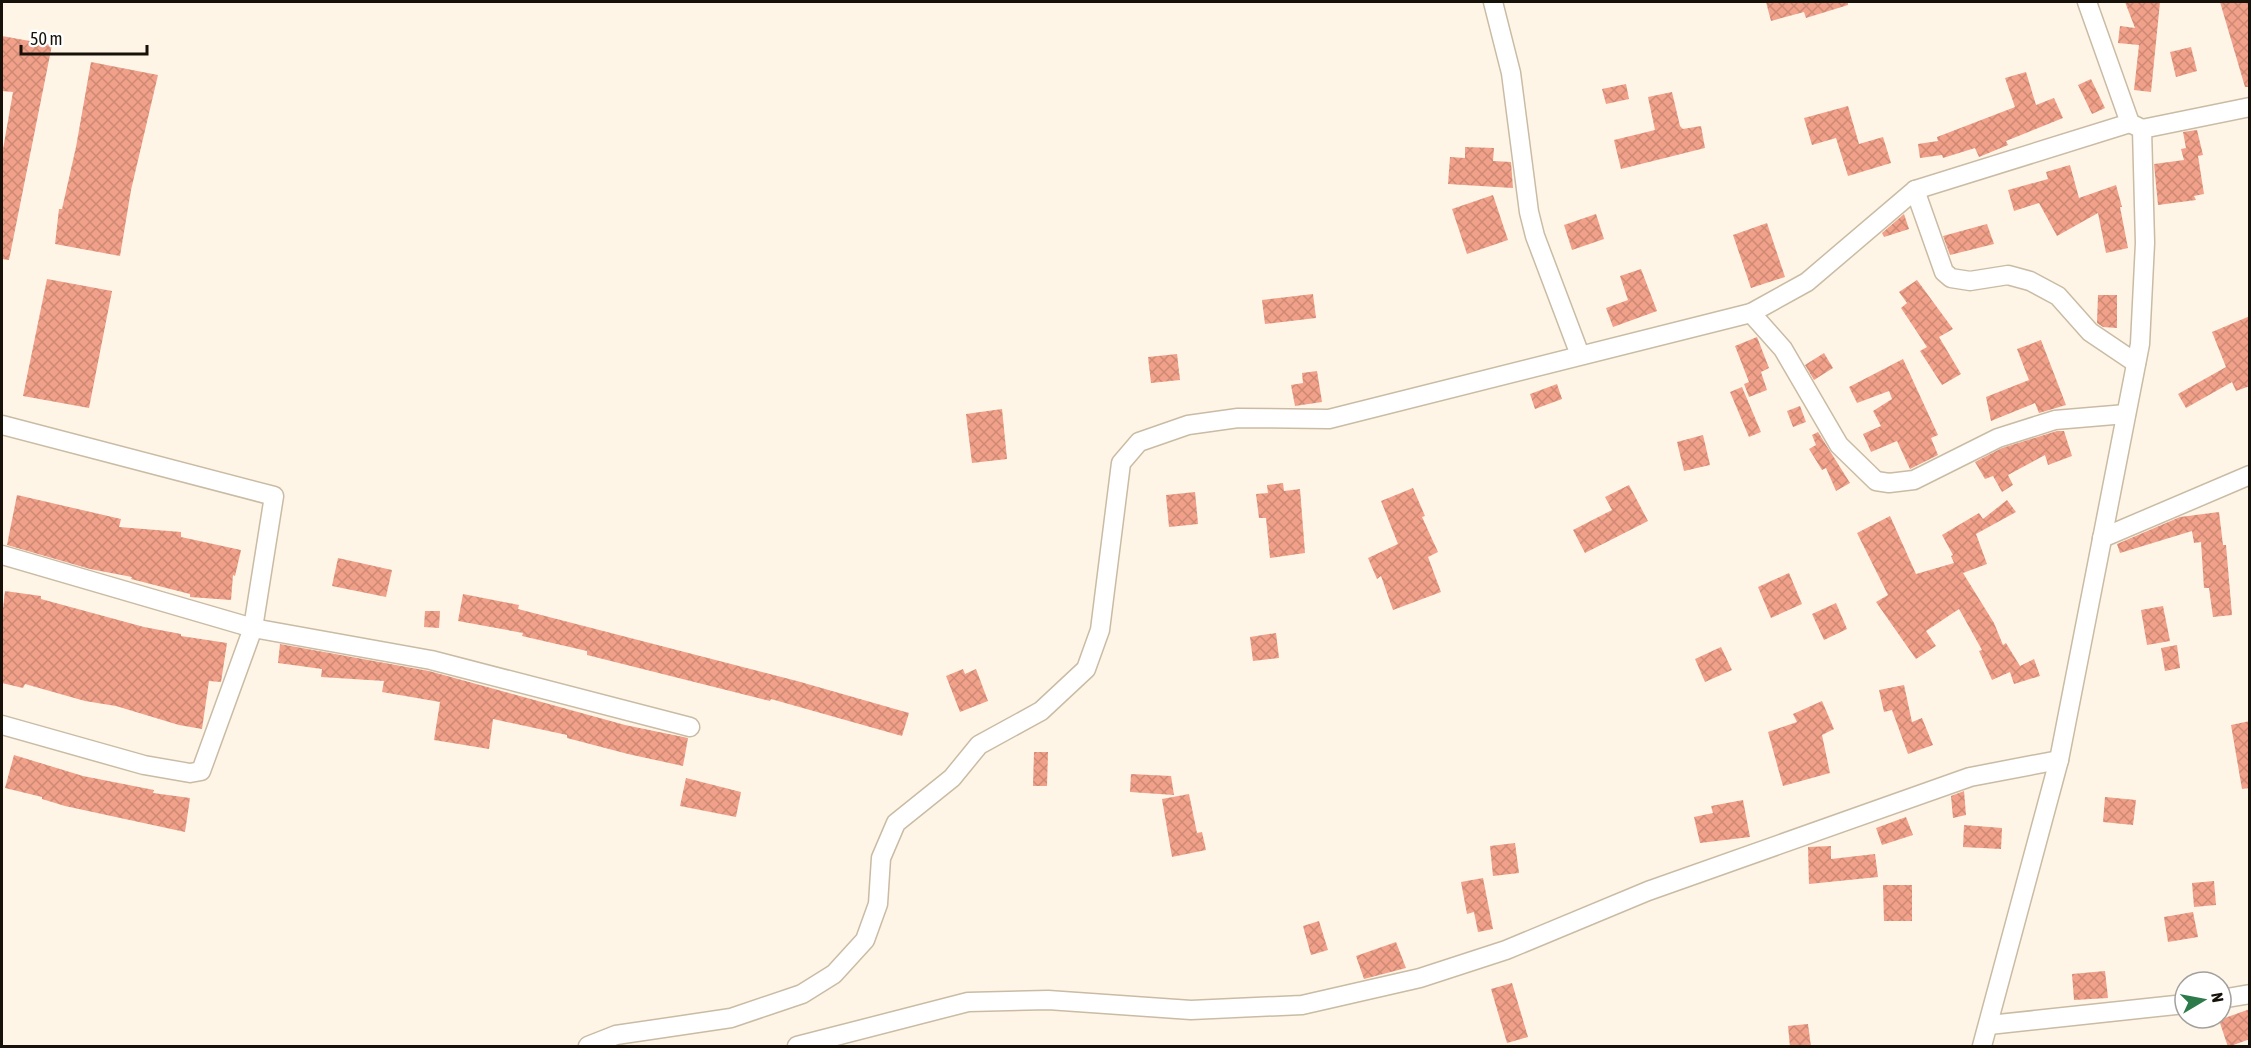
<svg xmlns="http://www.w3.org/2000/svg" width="2251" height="1048" font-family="'Asap Condensed',sans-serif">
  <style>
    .building { fill: url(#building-cross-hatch) }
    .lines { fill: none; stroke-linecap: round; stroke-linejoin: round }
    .minor-casing { stroke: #cabba4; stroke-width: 21 }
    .minor { stroke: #fff; stroke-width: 18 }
  </style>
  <defs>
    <pattern id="building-cross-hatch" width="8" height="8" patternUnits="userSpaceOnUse" patternTransform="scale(1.5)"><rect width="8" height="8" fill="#f1a089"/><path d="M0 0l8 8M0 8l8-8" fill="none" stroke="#ce8975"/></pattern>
  </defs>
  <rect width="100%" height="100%" fill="#fef5e6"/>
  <g class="building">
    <polygon points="1766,2 1848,2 1848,5 1806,18 1804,12 1771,21"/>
    <polygon points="2125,2 2160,2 2151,92 2134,90 2139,45 2118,43 2120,26 2135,28"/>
    <polygon points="2220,2 2250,2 2250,87 2245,87"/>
    <polygon points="2,36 52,45 9,260 2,259 2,155 13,92 2,91"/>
    <polygon points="2191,47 2197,71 2176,77 2170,52"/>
    <polygon points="91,62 158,75 131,190 120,256 55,244 59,209 62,209 76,147"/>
    <polygon points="2026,72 2036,105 2054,98 2063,118 2006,141 2008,145 1979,157 1975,148 1943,158 1942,155 1920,158 1918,144 1938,141 1937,137 2015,107 2005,78"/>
    <polygon points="2091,79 2105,108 2092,114 2078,85"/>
    <polygon points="1626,84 1629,99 1606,104 1602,89"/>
    <polygon points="1672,92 1680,126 1683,129 1701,126 1705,148 1621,169 1614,140 1655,130 1648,97"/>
    <polygon points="1848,106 1859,144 1883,137 1891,163 1848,176 1836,138 1812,145 1804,118"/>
    <polygon points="2197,130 2203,155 2198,156 2204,194 2194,196 2196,200 2158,205 2154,164 2184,160 2181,149 2186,148 2183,132"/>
    <polygon points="1465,147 1494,148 1493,161 1511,162 1513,188 1448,184 1450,157 1465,158"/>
    <polygon points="2070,165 2079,198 2116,185 2122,207 2120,207 2128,248 2106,253 2098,213 2057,236 2039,203 2014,211 2008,190 2048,179 2046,172"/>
    <polygon points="1493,195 1508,240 1467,254 1452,209"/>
    <polygon points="1596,214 1604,239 1572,250 1564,225"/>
    <polygon points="1904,214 1909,229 1884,237 1882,233"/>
    <polygon points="1767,223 1785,277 1751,288 1733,235"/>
    <polygon points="1987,224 1994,244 1950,255 1943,236"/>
    <polygon points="1641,269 1657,311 1613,327 1606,308 1628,300 1620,276"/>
    <polygon points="47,279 112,291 89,408 23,396"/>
    <polygon points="1917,280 1953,329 1939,337 1961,374 1942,385 1920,351 1927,347 1901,308 1907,303 1899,292"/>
    <polygon points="1313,294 1316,318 1265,324 1262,300"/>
    <polygon points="2098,295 2117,295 2117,328 2103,327 2097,323"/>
    <polygon points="2250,316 2250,386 2236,391 2232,382 2186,408 2178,394 2226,367 2212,332"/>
    <polygon points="1757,337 1769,368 1761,372 1767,390 1749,397 1744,384 1749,382 1735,346"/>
    <polygon points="2041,340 2066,405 2039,413 2035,403 1991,421 1986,397 2029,380 2017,349"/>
    <polygon points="1824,353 1833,368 1814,380 1805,365"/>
    <polygon points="1177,354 1180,380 1151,383 1148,357"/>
    <polygon points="1903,359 1938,435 1931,438 1938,455 1910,469 1897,441 1871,452 1863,434 1881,426 1873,411 1892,399 1889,391 1857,403 1849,387"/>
    <polygon points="1317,371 1322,402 1295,406 1291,385 1303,383 1302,373"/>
    <polygon points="1557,384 1562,399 1535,409 1530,394"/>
    <polygon points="1742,387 1761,432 1749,437 1730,392"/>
    <polygon points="1800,406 1806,422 1793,427 1787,411"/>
    <polygon points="1002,409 1007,459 972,463 966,414"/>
    <polygon points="2057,431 2064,431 2072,456 2048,465 2045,455 2008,475 2013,485 2002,492 1993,476 1985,479 1975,462 2002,448"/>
    <polygon points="1818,432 1850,483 1836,491 1826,468 1822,470 1809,449 1816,445 1812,435"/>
    <polygon points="1703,435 1710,465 1684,471 1677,442"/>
    <polygon points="1283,483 1284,491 1300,489 1305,553 1270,558 1266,518 1259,518 1256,494 1268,493 1267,485"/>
    <polygon points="1629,485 1648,521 1585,553 1573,530 1612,510 1605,497"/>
    <polygon points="1413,488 1425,516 1422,517 1438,552 1428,557 1441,592 1393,610 1381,576 1377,579 1368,558 1398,544 1381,501"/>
    <polygon points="1195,492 1198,524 1169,527 1166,495"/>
    <polygon points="17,495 121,519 119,527 181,532 181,537 241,550 235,576 233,575 231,600 190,597 190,594 131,579 132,577 90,569 7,545"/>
    <polygon points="2007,500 2016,512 1976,534 1987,564 1963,573 1994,623 2003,645 2006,643 2020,666 2034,659 2040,676 2014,684 2010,672 1992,680 1979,651 1982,650 1959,609 1926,631 1936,646 1916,659 1876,602 1888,595 1857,533 1890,516 1916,574 1954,563 1951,556 1953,555 1942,535 1979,513 1983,519"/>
    <polygon points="2219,512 2223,545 2226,545 2232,615 2213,617 2209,588 2204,588 2201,542 2194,543 2192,531 2120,553 2117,544 2180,517"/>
    <polygon points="338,558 392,570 386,597 332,586"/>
    <polygon points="1789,573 1802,604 1771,618 1758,587"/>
    <polygon points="5,591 41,596 41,599 144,627 181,634 181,636 227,643 221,682 209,681 202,729 179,725 116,706 85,701 25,684 23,688 2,683 2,617"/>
    <polygon points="463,594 519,605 518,609 797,681 909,713 902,736 771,699 770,701 587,655 587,651 522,636 523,633 458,621"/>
    <polygon points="1836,603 1847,629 1824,640 1812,614"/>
    <polygon points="2163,606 2170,641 2147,645 2141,610"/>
    <polygon points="425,611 440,611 439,628 424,627"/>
    <polygon points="1276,633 1279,658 1253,661 1250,637"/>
    <polygon points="280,644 429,671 625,725 688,738 683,766 628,754 567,738 567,735 493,719 489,749 434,740 440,702 382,692 384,681 321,677 322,669 278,663"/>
    <polygon points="2177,645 2180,668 2165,671 2161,648"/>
    <polygon points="1721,647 1732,670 1705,682 1695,659"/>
    <polygon points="963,669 965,674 976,669 988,701 960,712 946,676"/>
    <polygon points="1904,685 1912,722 1922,718 1933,745 1908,754 1892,710 1884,712 1879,690"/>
    <polygon points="1822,701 1834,729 1822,735 1830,773 1783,786 1768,732 1797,722 1793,714"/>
    <polygon points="2250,721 2250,788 2242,789 2231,725"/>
    <polygon points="1034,752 1048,752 1047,786 1033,786"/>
    <polygon points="14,755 83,776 154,790 153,793 190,798 185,832 65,806 42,799 42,797 5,788"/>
    <polygon points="1131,774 1171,776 1174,795 1130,792"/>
    <polygon points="686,778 741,792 736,817 680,806"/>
    <polygon points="1964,791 1966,815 1953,818 1951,796"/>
    <polygon points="1189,794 1197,833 1202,832 1206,850 1172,857 1162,799"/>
    <polygon points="2105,797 2136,800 2133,825 2103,822"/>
    <polygon points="1743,800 1750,837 1700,843 1694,817 1713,813 1711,806"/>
    <polygon points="1906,817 1913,835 1882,845 1876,828"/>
    <polygon points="1964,825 2002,828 2001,849 1963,847"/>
    <polygon points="1515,843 1519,873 1493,876 1490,846"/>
    <polygon points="1831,846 1831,859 1875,854 1878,877 1809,884 1808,847"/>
    <polygon points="1483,878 1493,929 1478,932 1474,912 1467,914 1461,882"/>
    <polygon points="2214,881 2216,905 2194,907 2192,883"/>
    <polygon points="1883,885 1912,885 1912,921 1884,921"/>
    <polygon points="2193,912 2198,937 2168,942 2164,917"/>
    <polygon points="1319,921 1328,950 1311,955 1303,926"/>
    <polygon points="1396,942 1406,968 1364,979 1356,956"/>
    <polygon points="2105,971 2108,998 2074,1000 2072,974"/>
    <polygon points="1512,983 1528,1037 1507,1043 1491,989"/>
    <polygon points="2250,1009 2250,1039 2228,1047 2219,1020"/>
    <polygon points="1808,1024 1811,1047 1790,1047 1788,1026"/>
  </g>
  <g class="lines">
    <g class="minor-casing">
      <g id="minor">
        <polyline points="1493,2 1511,73 1529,212 1535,236 1580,355"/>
        <polyline points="2142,129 2250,107"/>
        <polyline points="1915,190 1944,272 1951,278 1970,281 2008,275 2030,281 2058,296 2090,332 2136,363"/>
        <polyline points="1751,313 1783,349 1839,445 1876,481 1889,483 1914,480 1998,438 2055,420 2126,414"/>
        <polyline points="2,425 274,496 253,628 201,771 190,773 144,765 2,725"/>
        <polyline points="2102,538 2250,475"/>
        <polyline points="2,555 253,628 431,660 690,727"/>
        <polyline points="2221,999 2250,994"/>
        <polyline points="1989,1025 2185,1004"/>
        <polyline points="588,1046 616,1035 731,1018 802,994 834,974 865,940 878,904 881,858 896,823 952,778 979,745 1041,711 1086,669 1100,630 1121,463 1139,442 1188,425 1238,418 1329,419 1751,313 1807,282 1915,190 2130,123"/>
        <polyline points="797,1046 968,1002 1048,1000 1191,1010 1302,1005 1420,978 1506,950 1648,891 1970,777 2059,760"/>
        <polyline points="1982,1046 2059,760 2140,344 2145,243 2142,129 2130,123 2087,2"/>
      </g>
    </g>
    <use href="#minor" class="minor"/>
  </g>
  <rect width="2251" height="1048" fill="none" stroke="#161109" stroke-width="6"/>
  <g transform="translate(2203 1000) rotate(80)"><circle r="28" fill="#ffffff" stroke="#a2a09d" stroke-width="1.5"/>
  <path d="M0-4.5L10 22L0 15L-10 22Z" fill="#2d7a4a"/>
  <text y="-9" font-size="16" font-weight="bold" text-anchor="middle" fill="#161109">N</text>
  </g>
  <path d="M21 45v9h126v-9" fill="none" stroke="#161109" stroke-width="3"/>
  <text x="30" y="45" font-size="18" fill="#161109" stroke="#ffffff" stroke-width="4.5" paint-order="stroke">50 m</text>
</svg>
